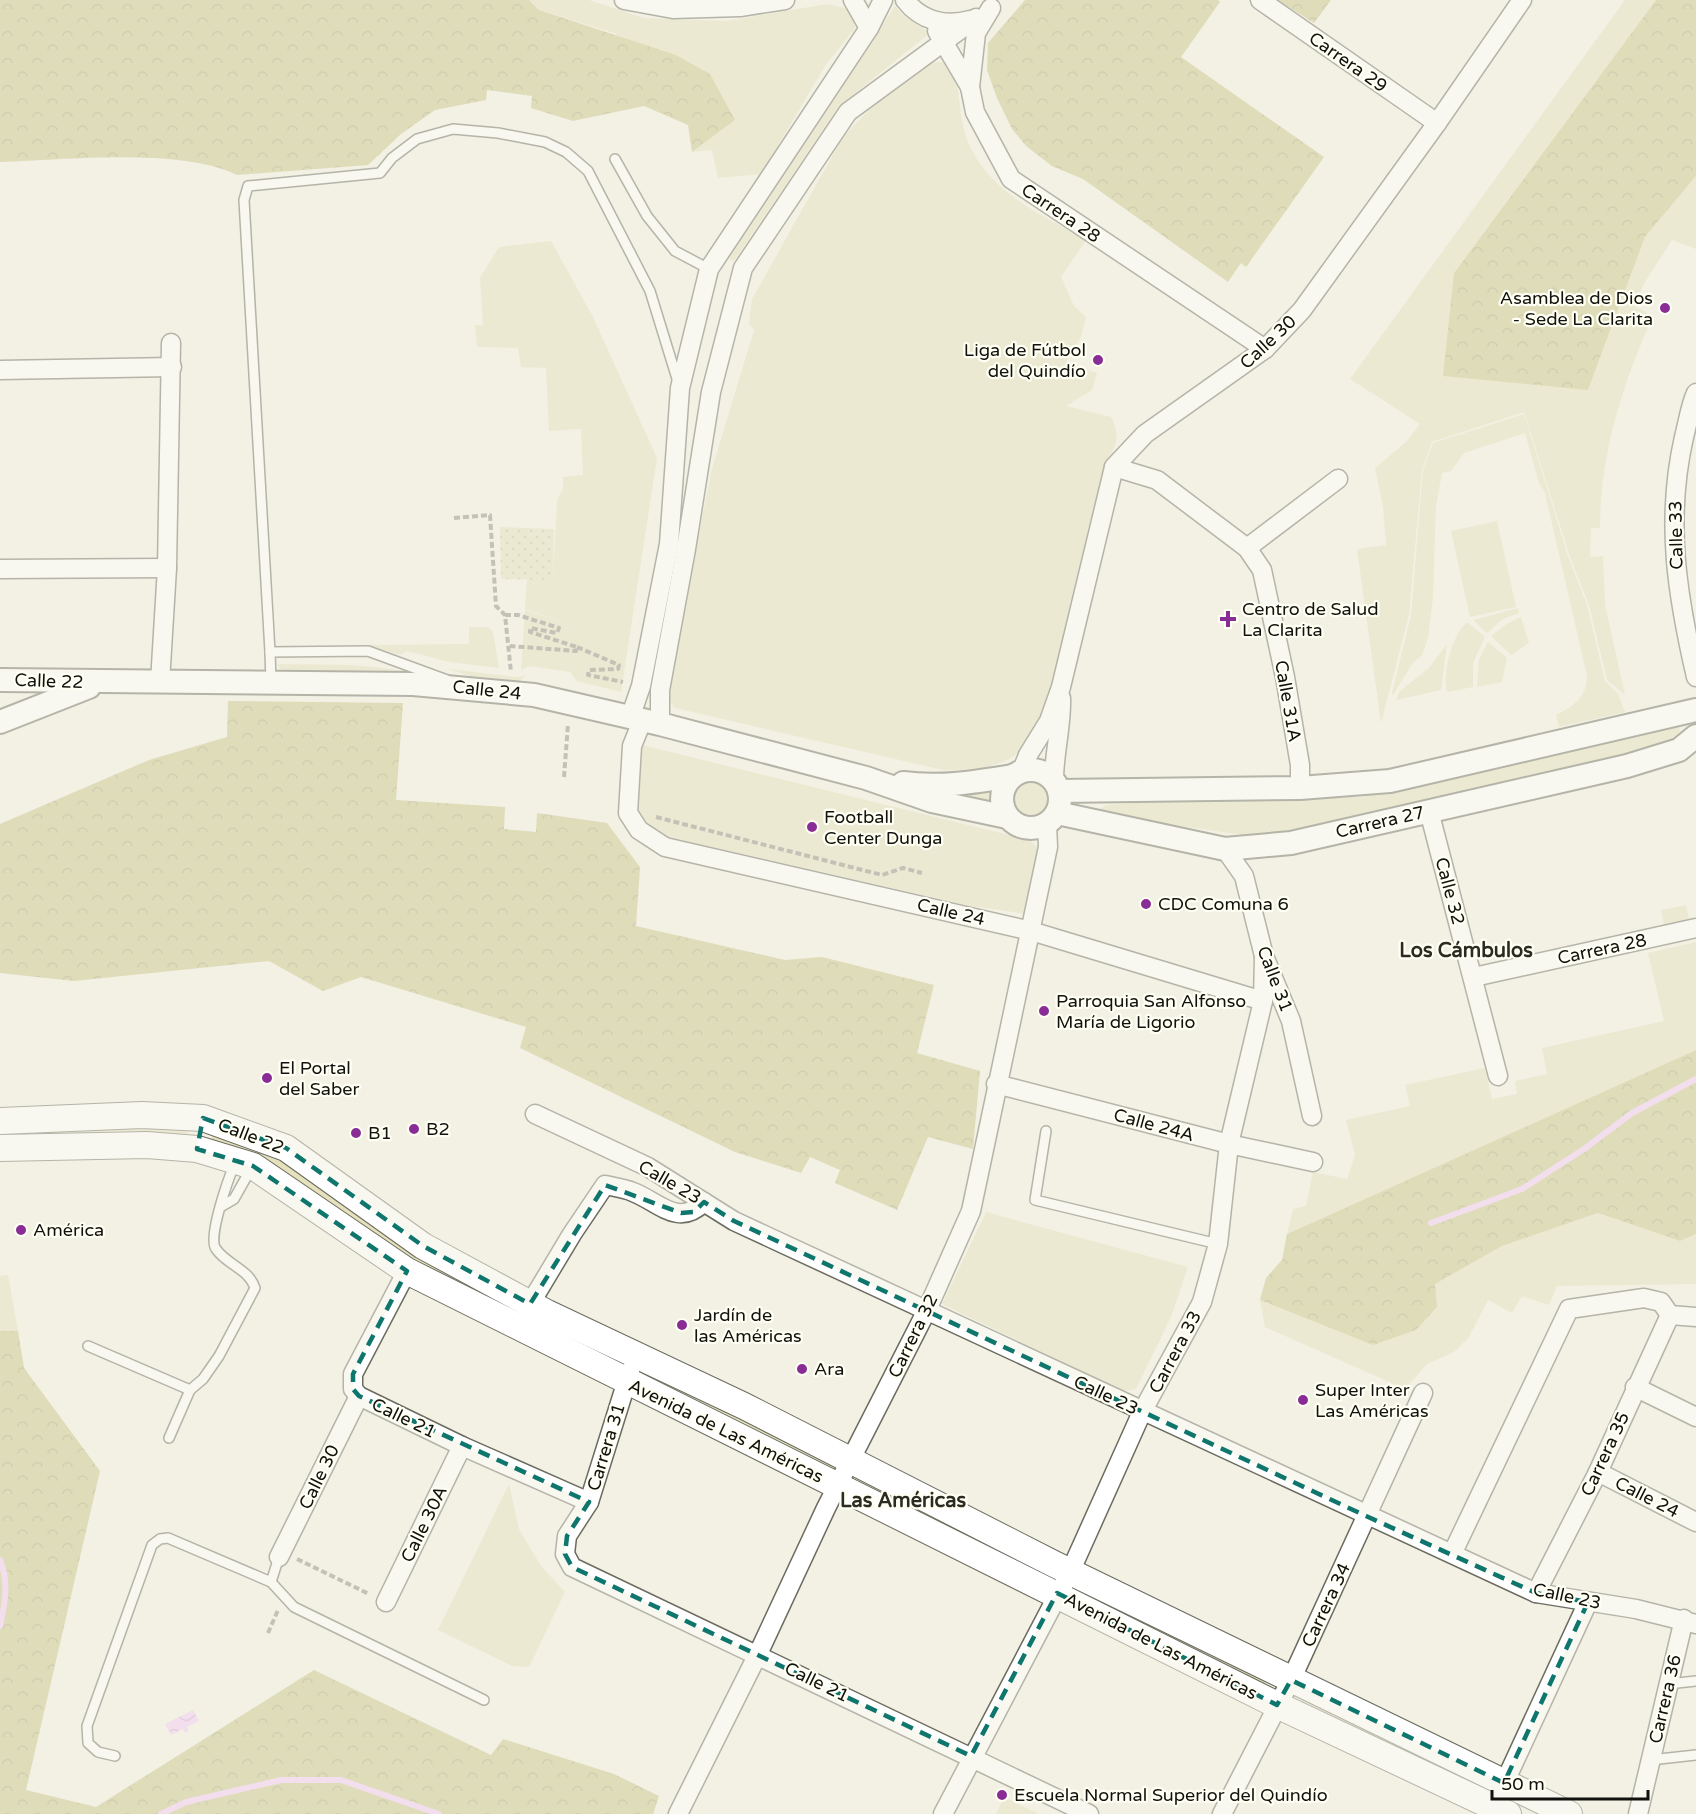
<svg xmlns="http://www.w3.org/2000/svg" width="1696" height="1814" font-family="'Varela Round',sans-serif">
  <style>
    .green { fill: #e4e1bc }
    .forest { fill: url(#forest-crowns) }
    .park { fill: url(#park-dots) }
    .water { fill: url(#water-waves) }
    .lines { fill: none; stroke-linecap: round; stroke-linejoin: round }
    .stream { stroke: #f3c8f8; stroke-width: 6 }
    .service-casing { stroke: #6b6b5f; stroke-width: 12 }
    .minor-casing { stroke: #6b6b5f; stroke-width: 21 }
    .tertiary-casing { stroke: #6b6b5f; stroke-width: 26 }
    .secondary-casing { stroke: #6b6b5f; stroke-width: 28 }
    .path { stroke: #8c8b82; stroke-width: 4; stroke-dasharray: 6 3; stroke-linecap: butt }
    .service { stroke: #fff; stroke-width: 9 }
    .minor { stroke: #fff; stroke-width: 18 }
    .tertiary { stroke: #fff; stroke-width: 22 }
    .secondary { stroke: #fff; stroke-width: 26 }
    .marked { fill: none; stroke: #0f766e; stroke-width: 4.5; stroke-dasharray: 12 8; stroke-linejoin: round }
    .poi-dot { fill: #8a2c96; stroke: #fffff3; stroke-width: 2 }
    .labels { text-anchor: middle; stroke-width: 4.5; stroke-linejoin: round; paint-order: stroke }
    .street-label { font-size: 18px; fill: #11110d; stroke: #fffff3 }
    .poi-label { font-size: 18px; fill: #11110d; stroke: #fffff3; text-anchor: start }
    .neighbourhood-label { font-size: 20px; font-weight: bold; fill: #2b2b21; stroke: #fffff3 }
  </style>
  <defs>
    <pattern id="forest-crowns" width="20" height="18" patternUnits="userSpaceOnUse" patternTransform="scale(1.5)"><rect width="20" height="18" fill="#c7c387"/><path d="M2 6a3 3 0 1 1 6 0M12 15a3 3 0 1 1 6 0" fill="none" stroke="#aaa673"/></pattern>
    <pattern id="park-dots" width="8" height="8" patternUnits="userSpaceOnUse" patternTransform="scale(1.5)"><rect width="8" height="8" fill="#e4e1bc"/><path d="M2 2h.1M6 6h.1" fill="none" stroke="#c3c0a0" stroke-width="1.8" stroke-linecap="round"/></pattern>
    <pattern id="water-waves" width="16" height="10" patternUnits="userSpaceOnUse" patternTransform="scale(1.5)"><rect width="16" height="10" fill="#f3c8f8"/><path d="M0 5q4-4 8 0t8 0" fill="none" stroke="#cfabd3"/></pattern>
  </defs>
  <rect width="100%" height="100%" fill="#f2f1e4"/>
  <g class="green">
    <polygon points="529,0 589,0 644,18 727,21 827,4 845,8 853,15 855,28 825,66 761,174 718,178 712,150 692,152 735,120 614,33 539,10"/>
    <path d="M1625,0H1656L1454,273L1588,390L1645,237L1696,176V249L1672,240L1645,282L1634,306L1653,316C1623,383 1600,453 1600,528H1591L1590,557L1603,556L1605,605L1625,695L1607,680L1589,605L1570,557L1524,412L1432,442L1422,470L1409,615L1381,723L1357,549L1386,545L1383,507L1375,468L1407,441L1420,424L1350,379Z"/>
    <polygon points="895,6 903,15 930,33 839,106 734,261 728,258"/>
    <path d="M933,62H949C961,84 958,109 965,133C982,189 1040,214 1086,240L1061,277L1074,306L1086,317L1081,337L1066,362L1097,373L1092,390L1066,406L1111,417C1121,436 1116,446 1106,463C1097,511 1082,558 1070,605C1059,649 1058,704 1030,741C1009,768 974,771 943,770L675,708L666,696L712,469L754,330L749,324L752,299L843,137L882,96Z"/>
    <polygon points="551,241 593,317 657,458 621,692 577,681 570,672 529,666 521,670 525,610 563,622 525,609 527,579 553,579 557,500 563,489 563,477 583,475 581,429 549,431 546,368 521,367 518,348 477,347 475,325 483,325 480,278 499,247"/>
    <path d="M1524,414L1568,556L1587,605L1605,681L1618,694L1625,712L1559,727L1556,715C1574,706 1587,697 1587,676L1545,493L1539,483L1525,433L1464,453L1451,471L1442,473L1436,506L1433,597L1428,638L1422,655L1412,664L1393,695L1392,693L1411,615L1423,470L1433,443Z"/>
    <polygon points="1497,521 1516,607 1470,617 1451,531"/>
    <polygon points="1518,608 1519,613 1503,619 1487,633 1473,620"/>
    <polygon points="1521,617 1529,643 1511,655 1491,636 1505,625"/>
    <path d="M1467,622L1485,637L1473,663V687L1447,692C1443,670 1451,638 1467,622Z"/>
    <polygon points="469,627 488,627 493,632 499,668 449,662 407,651 400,655 367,645 469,644"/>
    <polygon points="1488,642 1507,658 1502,682 1477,687 1479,660"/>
    <polygon points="1447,644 1441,690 1396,700 1400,691 1429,668"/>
    <path d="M277,664C314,665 352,663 389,669C399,671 405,669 415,673L282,671Z"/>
    <polygon points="448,669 516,677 526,676 520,681 470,676"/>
    <polygon points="1674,725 1679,726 1680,735 1658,751 1257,837 1098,814 1099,810 1106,805 1171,800 1361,797 1571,751"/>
    <polygon points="642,745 1029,840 1040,849 1026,914 971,906 660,835 637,818"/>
    <circle cx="1032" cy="799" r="20"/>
    <polygon points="991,790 989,808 949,795 967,796"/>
    <polygon points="1686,905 1689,919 1664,925 1661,910"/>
    <polygon points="1696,942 1696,1050 1287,1234 1293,1209 1306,1206 1313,1172 1347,1179 1355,1155 1346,1120 1410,1106 1405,1085 1485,1068 1492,1099 1517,1094 1515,1081 1547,1074 1542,1048 1664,1021 1648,953"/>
    <polygon points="131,1124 188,1131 187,1137 131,1131 0,1135 0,1128"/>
    <polygon points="212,1136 278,1156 526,1313 522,1321 424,1266 274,1165 211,1143"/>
    <polygon points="986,1212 1188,1267 1171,1317 1136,1389 1123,1391 942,1304"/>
    <polygon points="1598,1213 1680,1241 1696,1234 1696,1284 1557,1286 1549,1305 1522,1296 1512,1313 1488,1300 1469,1337 1454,1352 1427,1364 1405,1389 1265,1327 1260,1300 1373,1345 1435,1284 1502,1246"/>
    <polygon points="8,1275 18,1331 0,1331 0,1276"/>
    <polygon points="646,1371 840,1467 838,1473 644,1377"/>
    <polygon points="509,1484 519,1529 541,1566 565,1592 529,1667 512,1666 438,1630"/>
    <polygon points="872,1485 1030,1562 1025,1571"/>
    <polygon points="1092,1587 1269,1675 1263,1687 1085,1598"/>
    <polygon points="1306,1692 1482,1780 1480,1786 1300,1703"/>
    <polygon points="1004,1797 1039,1814 996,1814"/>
  </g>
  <g class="forest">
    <path d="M0,0H529L539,10L676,55L710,74L735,120L692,152L688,125L644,106L573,121L531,108L532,96L487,90L486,100L435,110L401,134L368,165L237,175C181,147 64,160 0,162Z"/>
    <polygon points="1025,0 1218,0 1220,2 1181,57 1324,157 1246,267 1241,263 1228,282 1083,179 1052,166 1026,146 1012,129 997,98 987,70 988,43"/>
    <polygon points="1278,0 1331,0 1314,23"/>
    <polygon points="1656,0 1696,0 1696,176 1645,237 1588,390 1443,376 1454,273"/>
    <polygon points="228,701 403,703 396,800 505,807 504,829 536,832 537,813 607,823 640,867 636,926 785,960 822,957 934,985 917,1053 980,1071 973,1149 928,1137 897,1210 835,1183 840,1170 810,1157 801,1173 735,1152 520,1048 526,1027 361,977 323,991 269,961 74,981 0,973 0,824 149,760 227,737"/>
    <polygon points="1696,1050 1696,1234 1680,1241 1598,1213 1502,1246 1435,1284 1437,1307 1416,1330 1373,1345 1260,1300 1266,1278 1282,1260 1287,1234"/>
    <polygon points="0,1331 18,1331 24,1368 100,1471 26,1790 96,1807 314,1670 491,1755 503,1739 614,1774 659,1796 653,1814 0,1814"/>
  </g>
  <polygon class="park" points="500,527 554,529 553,580 501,579"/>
  <polygon class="water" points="193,1710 199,1721 187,1727 189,1731 185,1733 183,1729 171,1735 165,1724"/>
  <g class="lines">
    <g class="stream">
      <polyline points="1431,1223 1522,1189 1584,1149 1632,1113 1696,1079"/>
      <path d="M0,1560C9,1581 5,1604 0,1626"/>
      <polyline points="161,1814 186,1802 281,1780 341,1780 439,1814"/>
    </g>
    <g class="service-casing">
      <g id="service">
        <polyline points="615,159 647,216 675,251 709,269"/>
        <polyline points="270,652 244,200 248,186 380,173 392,158 417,139 453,129 498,133 545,142 566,152 588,171 650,291 678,382"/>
        <polyline points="271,682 270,652 368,651 447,680"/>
        <polyline points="1046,1131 1035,1200 1218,1244"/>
        <polyline points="222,1206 234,1199 252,1167"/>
        <polyline points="88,1346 190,1390"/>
        <path d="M169,1438L190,1390L203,1379L219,1356L255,1288C249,1269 227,1265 216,1249C207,1238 229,1177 235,1163"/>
        <polyline points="271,1582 294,1607 484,1700"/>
        <polyline points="1668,1684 1696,1681"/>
        <polyline points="115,1756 98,1752 88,1743 87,1726 152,1545 160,1539 168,1538 271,1582 279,1557"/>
        <polyline points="1650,1760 1696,1755"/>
      </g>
    </g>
    <g class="minor-casing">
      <g id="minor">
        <polyline points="624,0 673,9 740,7 785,0"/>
        <polyline points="853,0 869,28"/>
        <path d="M905,0C921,21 946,27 970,20"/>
        <polyline points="1260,0 1437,123"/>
        <polyline points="991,8 976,33 970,87 975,112 1011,179 1265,349"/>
        <polyline points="937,31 970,87"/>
        <polyline points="0,370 172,367"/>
        <path d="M1696,393C1690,406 1688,422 1684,437C1665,521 1677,595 1696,677"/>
        <polyline points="1114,467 1157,480 1247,548 1262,570 1285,677 1300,765 1300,788"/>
        <polyline points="1247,548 1338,479"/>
        <polyline points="0,569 167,568"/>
        <polyline points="160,682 167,568 171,343"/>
        <polyline points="630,718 641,686 669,544 680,388 709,269 869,28 883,0"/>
        <polyline points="642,721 632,746 628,813 639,830 665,847 1031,931 1263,1001"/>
        <polyline points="660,724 660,690 686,549 711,392 743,268 848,112 976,18"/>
        <polyline points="1022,770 1028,755 1049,721 1061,687 1114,467 1145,434 1265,349 1302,310 1437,123 1522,0"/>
        <path d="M1054,780C1054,752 1062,726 1061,698"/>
        <polyline points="1429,811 1498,1076"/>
        <polyline points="1225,849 1244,876 1264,956 1291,1021 1312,1116"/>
        <polyline points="1474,977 1696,928"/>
        <polyline points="996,1084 1229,1144 1313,1162"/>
        <polyline points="535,1114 648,1167 734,1221 1536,1593 1636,1609 1696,1624"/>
        <polyline points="407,1271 353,1374 353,1389 359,1396 462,1446 589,1502"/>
        <path d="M530,1304L572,1234L605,1185C614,1187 624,1188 633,1192C659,1202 678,1228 704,1202"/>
        <polyline points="630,1371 589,1502 567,1536 565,1554 572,1567 1089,1814"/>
        <polyline points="1635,1387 1696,1417"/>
        <polyline points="1598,1472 1696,1522"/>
        <polyline points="1453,1552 1569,1309 1644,1298 1661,1302 1670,1315 1696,1317"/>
        <polyline points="279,1557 359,1396"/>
        <polyline points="1536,1593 1598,1472 1670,1315"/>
        <polyline points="386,1602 462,1446"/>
        <polyline points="678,1814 758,1654 826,1508 927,1310 971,1211 1048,847 1047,824"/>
        <polyline points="943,1814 1071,1570 1142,1412 1202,1302 1218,1244 1229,1144 1263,1001 1264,956"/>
        <polyline points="1222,1814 1291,1680 1423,1393"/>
        <polyline points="1490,1814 1588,1602"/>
        <polyline points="1638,1814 1684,1619"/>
      </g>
    </g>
    <g class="tertiary-casing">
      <g id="tertiary">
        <polyline points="0,680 413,684 534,695 660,724 866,778 932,801 1007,817"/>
        <polyline points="0,722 89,687"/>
        <circle cx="1031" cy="799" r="29"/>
        <path d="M903,783C940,788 976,782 1012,776"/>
        <polyline points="1059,791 1300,788 1390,781 1696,710"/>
        <polyline points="1057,813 1225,849 1291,843 1627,766 1679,750 1696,736"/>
      </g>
    </g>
    <g class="secondary-casing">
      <g id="secondary">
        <polyline points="0,1121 142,1115 203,1118 286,1148 423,1246 547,1313 744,1406 1054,1564 1569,1814"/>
        <polyline points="0,1148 147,1145 197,1149 253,1166 407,1271 1277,1705 1508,1814"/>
      </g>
    </g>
    <g class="path">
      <polyline points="454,518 490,515 496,606 505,615 511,672"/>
      <polyline points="505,615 518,615 559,628 557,633 530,628 530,632 577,647 576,651 510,646"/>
      <polyline points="577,647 619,665 618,669 589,670 588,675 623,682"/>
      <polyline points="564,777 568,724"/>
      <polyline points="656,817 882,875 903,868 922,873"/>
      <polyline points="297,1559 369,1594"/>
      <polyline points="268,1633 278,1610"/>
    </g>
    <use href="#service" class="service"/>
    <use href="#minor" class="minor"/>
    <use href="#tertiary" class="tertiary"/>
    <use href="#secondary" class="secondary"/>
  </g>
  <path d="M0 0H1696V1814H0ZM203,1118L286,1148L423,1246L530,1304L605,1185L681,1213L694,1212L704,1202L734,1221L1366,1516L1536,1593L1588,1602L1504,1783L1291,1680L1277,1705L1057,1593L971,1756L572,1567L565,1554L567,1536L589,1502L359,1396L353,1389V1374L407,1271L253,1166L197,1149Z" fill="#f2f1e4" fill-opacity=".55" fill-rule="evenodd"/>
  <path class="marked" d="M203,1118L286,1148L423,1246L530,1304L605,1185L681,1213L694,1212L704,1202L734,1221L1366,1516L1536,1593L1588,1602L1504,1783L1291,1680L1277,1705L1057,1593L971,1756L572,1567L565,1554L567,1536L589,1502L359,1396L353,1389V1374L407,1271L253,1166L197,1149Z"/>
  <g class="poi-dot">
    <circle cx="1665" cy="308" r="6"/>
    <circle cx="1098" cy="360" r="6"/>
    <path d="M1225 610h6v6h6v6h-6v6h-6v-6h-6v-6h6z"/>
    <circle cx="812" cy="827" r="6"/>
    <circle cx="1146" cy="904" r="6"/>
    <circle cx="1044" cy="1011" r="6"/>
    <circle cx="267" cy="1078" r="6"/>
    <circle cx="414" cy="1129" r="6"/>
    <circle cx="356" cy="1133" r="6"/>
    <circle cx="21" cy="1230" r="6"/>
    <circle cx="682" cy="1325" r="6"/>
    <circle cx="802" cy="1369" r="6"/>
    <circle cx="1303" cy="1400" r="6"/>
    <circle cx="1002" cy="1795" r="6"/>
  </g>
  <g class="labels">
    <g class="street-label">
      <text transform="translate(1348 62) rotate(35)" y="6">Carrera 29</text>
      <text transform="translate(1061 213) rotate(34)" y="6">Carrera 28</text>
      <text transform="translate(1268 342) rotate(-43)" y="6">Calle 30</text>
      <text transform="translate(1676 535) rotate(-91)" y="6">Calle 33</text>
      <text transform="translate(49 681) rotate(2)" y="6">Calle 22</text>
      <text transform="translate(487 690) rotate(6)" y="6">Calle 24</text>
      <text transform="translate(1288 701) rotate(80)" y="6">Calle 31A</text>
      <text transform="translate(1380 822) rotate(-13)" y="6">Carrera 27</text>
      <text transform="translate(1450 891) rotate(75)" y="6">Calle 32</text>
      <text transform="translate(951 912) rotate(13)" y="6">Calle 24</text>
      <text transform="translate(1602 949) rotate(-12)" y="6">Carrera 28</text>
      <text transform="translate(1275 979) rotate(69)" y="6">Calle 31</text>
      <text transform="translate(1154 1125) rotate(15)" y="6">Calle 24A</text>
      <text transform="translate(251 1136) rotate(21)" y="6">Calle 22</text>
      <text transform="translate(670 1182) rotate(30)" y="6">Calle 23</text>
      <text transform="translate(913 1336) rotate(-64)" y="6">Carrera 32</text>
      <text transform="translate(1175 1352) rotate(-62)" y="6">Carrera 33</text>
      <text transform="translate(1106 1395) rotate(25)" y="6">Calle 23</text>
      <text transform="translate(404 1418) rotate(26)" y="6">Calle 21</text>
      <text transform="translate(726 1431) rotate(26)" y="6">Avenida de Las Américas</text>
      <text transform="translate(606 1447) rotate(-73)" y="6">Carrera 31</text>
      <text transform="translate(1605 1454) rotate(-65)" y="6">Carrera 35</text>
      <text transform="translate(319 1477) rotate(-64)" y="6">Calle 30</text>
      <text transform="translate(1647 1497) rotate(27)" y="6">Calle 24</text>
      <text transform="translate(424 1524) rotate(-64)" y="6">Calle 30A</text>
      <text transform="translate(1567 1596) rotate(12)" y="6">Calle 23</text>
      <text transform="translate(1326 1605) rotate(-65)" y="6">Carrera 34</text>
      <text transform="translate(1161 1646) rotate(27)" y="6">Avenida de Las Américas</text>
      <text transform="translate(817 1682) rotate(26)" y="6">Calle 21</text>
      <text transform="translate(1665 1699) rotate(-77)" y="6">Carrera 36</text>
    </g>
    <g class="poi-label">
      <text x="1653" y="304" text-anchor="end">Asamblea de Dios<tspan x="1653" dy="21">- Sede La Clarita</tspan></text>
      <text x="1086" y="356" text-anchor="end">Liga de Fútbol<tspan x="1086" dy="21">del Quindío</tspan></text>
      <text x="1242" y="615">Centro de Salud<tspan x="1242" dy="21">La Clarita</tspan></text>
      <text x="824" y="823">Football<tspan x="824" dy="21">Center Dunga</tspan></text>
      <text x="1158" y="910">CDC Comuna 6</text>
      <text x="1056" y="1007">Parroquia San Alfonso<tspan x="1056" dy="21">María de Ligorio</tspan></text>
      <text x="279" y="1074">El Portal<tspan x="279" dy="21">del Saber</tspan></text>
      <text x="426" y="1135">B2</text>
      <text x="368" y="1139">B1</text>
      <text x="33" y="1236">América</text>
      <text x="694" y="1321">Jardín de<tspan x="694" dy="21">las Américas</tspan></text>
      <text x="814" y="1375">Ara</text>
      <text x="1315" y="1396">Super Inter<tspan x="1315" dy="21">Las Américas</tspan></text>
      <text x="1014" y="1801">Escuela Normal Superior del Quindío</text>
    </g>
    <g class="neighbourhood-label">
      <text x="1466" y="957">Los Cámbulos</text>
      <text x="903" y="1507">Las Américas</text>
    </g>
  </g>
  <path d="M1492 1790v9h156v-9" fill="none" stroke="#11110d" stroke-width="3"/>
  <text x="1501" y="1790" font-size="18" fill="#11110d" stroke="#fffff3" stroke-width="4.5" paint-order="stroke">50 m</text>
</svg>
